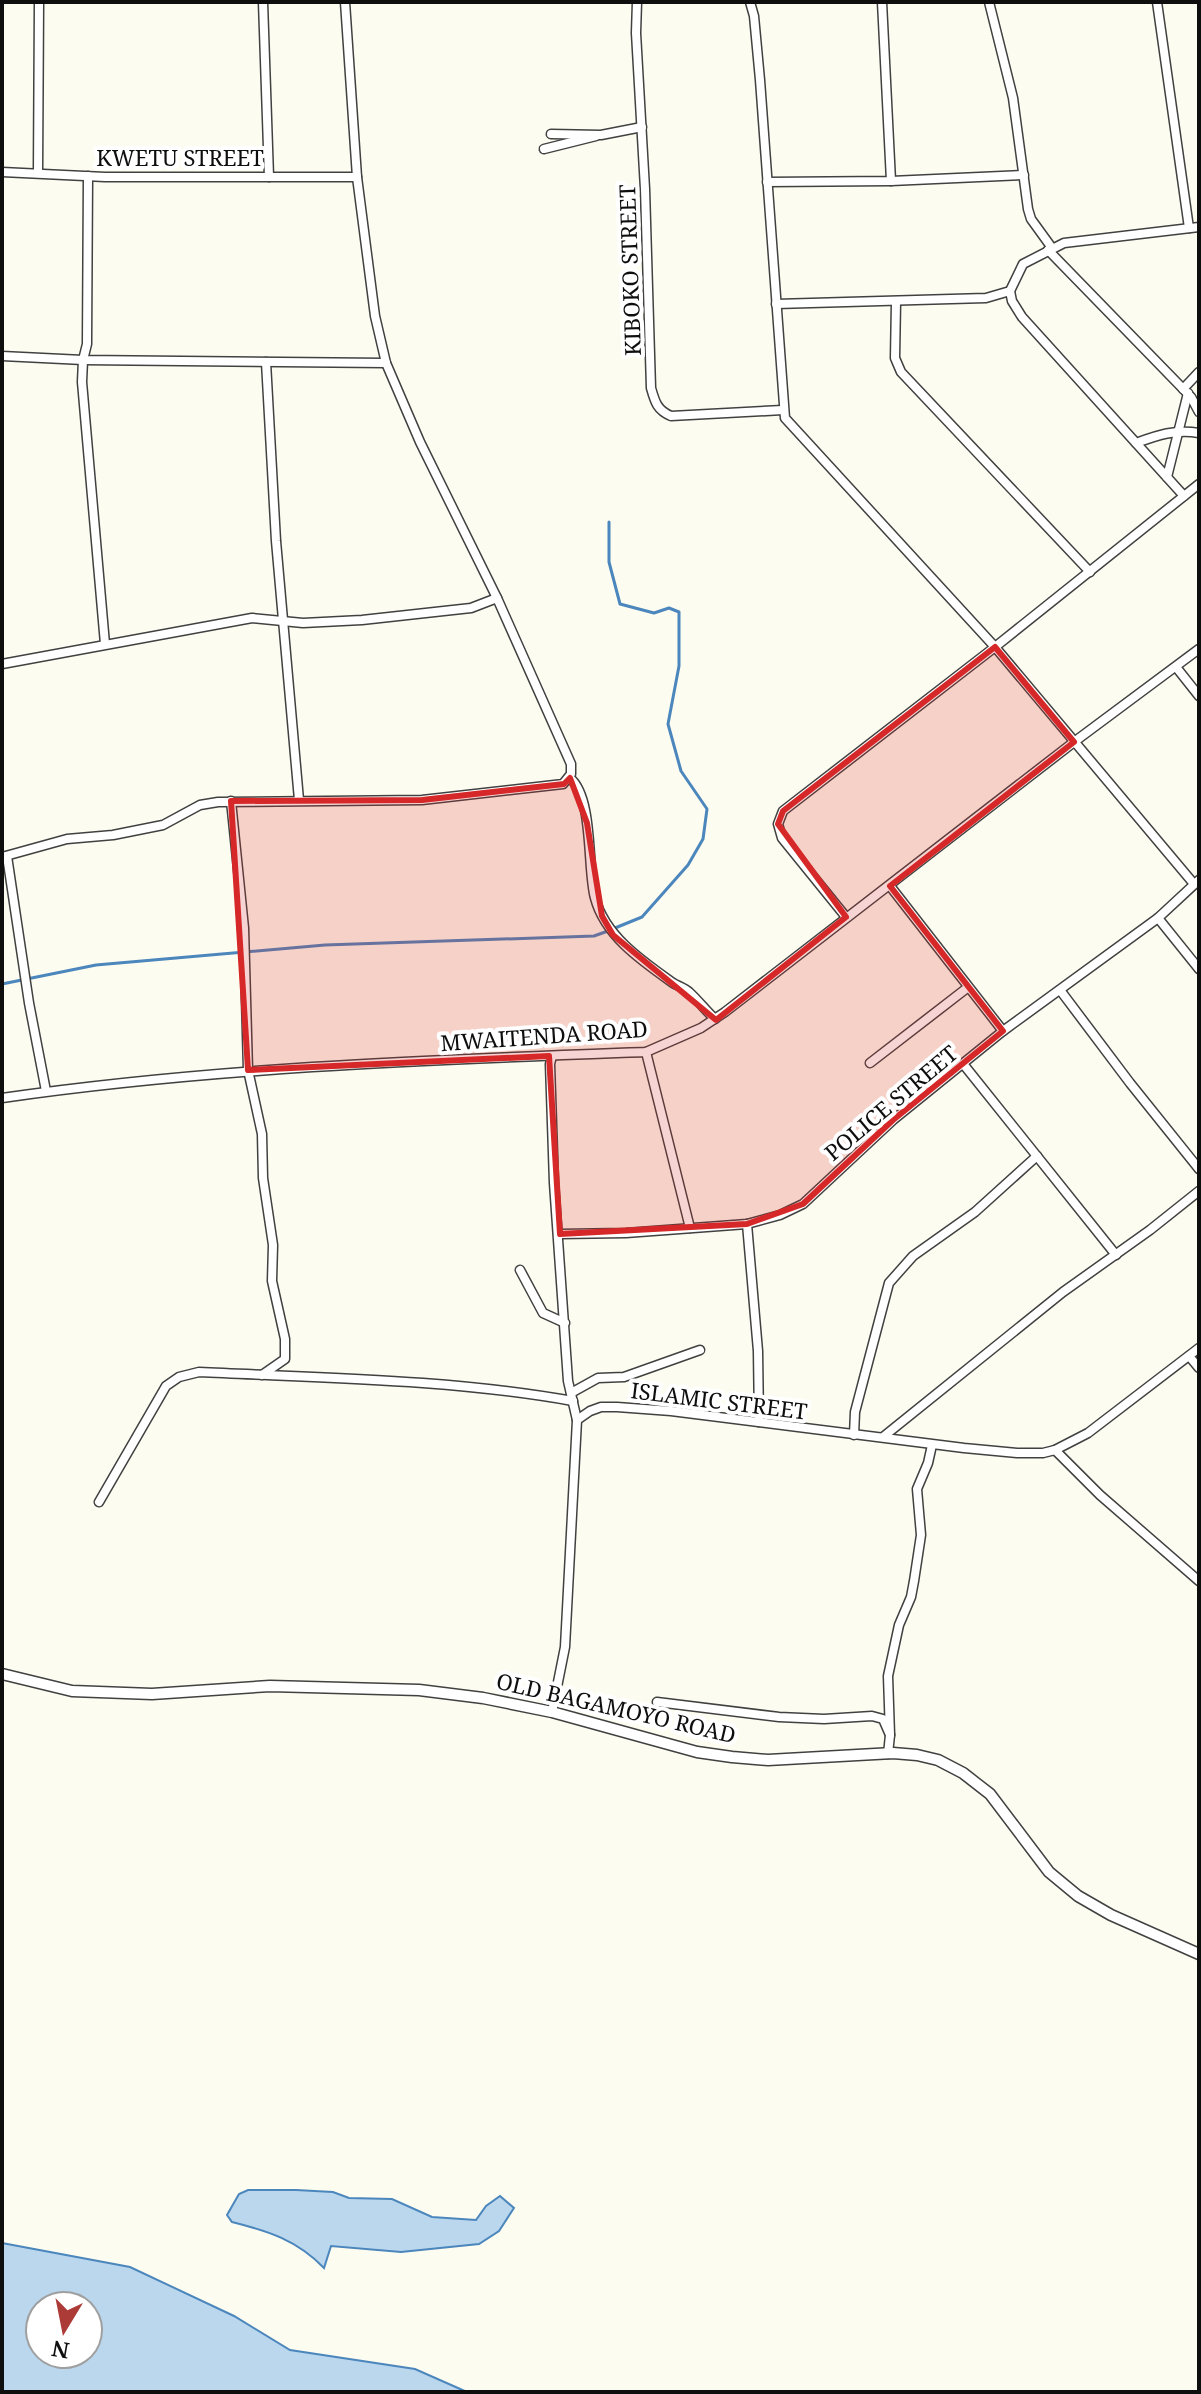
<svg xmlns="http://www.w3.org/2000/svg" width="1201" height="2394" font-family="'Noto Serif',serif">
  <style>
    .water { fill: #bbd7ee; stroke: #4b86bc; stroke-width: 2; fill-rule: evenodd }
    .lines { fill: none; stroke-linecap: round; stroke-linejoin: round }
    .stream { stroke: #4b86bc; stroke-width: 3 }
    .minor-casing { stroke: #414141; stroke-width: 11 }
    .tertiary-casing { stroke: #414141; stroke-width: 13 }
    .minor { stroke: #fff; stroke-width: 8 }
    .tertiary { stroke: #fff; stroke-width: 10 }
    .marked { fill: #d62828; fill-opacity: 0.2; stroke: #d62828; stroke-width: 6; stroke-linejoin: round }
    .labels { text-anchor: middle; stroke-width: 8; stroke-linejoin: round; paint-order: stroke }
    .street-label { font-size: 22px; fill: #0e0e0e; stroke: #fff }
  </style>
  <rect width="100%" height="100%" fill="#fdfcf0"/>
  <g class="water">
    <path d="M248,2190H296L333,2192L349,2198L392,2199L432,2217L476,2220L486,2206L500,2196L514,2208L499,2231L479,2244L401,2252L331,2246L324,2268C297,2240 268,2231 232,2222L227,2215L239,2194Z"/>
    <path d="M2,2243L130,2267L234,2316L290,2350L415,2369L467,2392H2ZM40,2306H88V2354H40Z"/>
  </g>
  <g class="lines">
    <g class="stream">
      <polyline points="609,522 609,562 620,604 654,613 669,608 679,612 679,666 668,724 681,771 707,809 703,839 688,865 642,917 615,928"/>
      <polyline points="2,984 96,965 325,945 594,936 608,931"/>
    </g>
    <g class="minor-casing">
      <g id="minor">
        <polyline points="263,2 269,177"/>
        <path d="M637,2L636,33L645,189L651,388C655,402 657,410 671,416L783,410"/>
        <polyline points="750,2 754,16 760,80 785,418 995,647 1194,884"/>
        <polyline points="882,2 891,181"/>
        <polyline points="989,2 1013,98 1028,209 1031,219 1052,248"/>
        <polyline points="1157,2 1189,228"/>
        <polyline points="551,134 601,135 642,127"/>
        <polyline points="544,149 596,136"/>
        <polyline points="2,172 105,177 357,177"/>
        <polyline points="38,172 39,2"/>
        <polyline points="88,176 87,344 83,360 82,382 105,644"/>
        <polyline points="767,182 891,181 1024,175"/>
        <polyline points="1048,250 1191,397 1199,412"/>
        <polyline points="1010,291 1012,301 1022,317 1184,496"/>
        <polyline points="896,302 895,358 901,372 1090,572"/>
        <polyline points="776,304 986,298 1010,291 1023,264 1064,243 1199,227"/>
        <polyline points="2,356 83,360 386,363"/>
        <polyline points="266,362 276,541 299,800"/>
        <polyline points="1183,389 1199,372"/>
        <path d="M1136,443C1158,435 1175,429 1199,433"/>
        <polyline points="1167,477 1188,393"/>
        <polyline points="2,664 252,618 303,623 362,620 471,608 497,598"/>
        <polyline points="1176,667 1199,696"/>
        <path d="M570,778C594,798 587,870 595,898C605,936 642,961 673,983C678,986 685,988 689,992C698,1000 706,1011 715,1019"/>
        <polyline points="231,801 244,928 248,1070 262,1134 263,1178 273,1245 272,1281 285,1339 285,1359 262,1375"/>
        <polyline points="7,856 29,1003 46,1091"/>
        <polyline points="2,857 67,839 113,835 163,825 200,805 218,802 422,800 563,784 571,774 571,764 497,598 420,442 386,363 375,316 357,177 345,2"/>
        <polyline points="890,886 1003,1031"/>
        <polyline points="846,917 782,838 778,824 783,811 995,647 1199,484"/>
        <polyline points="1158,918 1199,969"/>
        <polyline points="1060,990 1130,1083 1199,1169"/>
        <polyline points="646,1052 690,1228"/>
        <polyline points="552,1056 550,1064 554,1183 568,1381 577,1420"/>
        <polyline points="870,1063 967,988"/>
        <polyline points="964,1065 1116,1255"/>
        <path d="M2,1098C217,1067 430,1060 646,1052L701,1028L725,1012L1074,742L1199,649"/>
        <polyline points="747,1224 758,1351 759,1422"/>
        <polyline points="560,1234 626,1233 747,1224 780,1215 803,1204 893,1120 1003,1031 1158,918 1199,880"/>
        <polyline points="520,1270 543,1313 565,1323"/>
        <polyline points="1189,1356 1199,1368"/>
        <polyline points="571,1393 598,1378 624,1377 700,1350"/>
        <polyline points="854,1435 855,1412 889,1283 913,1256 975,1212 1037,1156"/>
        <polyline points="883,1437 1063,1292 1150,1230 1199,1191"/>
        <polyline points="1055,1450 1088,1433 1199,1348"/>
        <path d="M99,1502L166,1386L179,1377L199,1372C323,1378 450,1379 573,1401"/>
        <polyline points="657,1702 779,1717 824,1719 872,1716 883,1719 890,1735 888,1754"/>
        <polyline points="552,1712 565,1647 577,1420 590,1411 601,1407 617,1407 671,1411 964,1448 1017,1453 1043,1453 1055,1450 1100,1495 1199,1581"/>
        <polyline points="890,1735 888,1676 899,1625 911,1597 914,1581 921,1535 917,1489 928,1463 932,1445"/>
      </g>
    </g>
    <g class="tertiary-casing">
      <polyline id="tertiary" points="2,1674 72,1691 152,1694 270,1686 419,1690 483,1698 552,1712 697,1752 732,1757 768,1760 893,1753 917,1755 938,1760 963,1773 990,1794 1049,1872 1078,1896 1111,1915 1199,1954"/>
    </g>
    <use href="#minor" class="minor"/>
    <use href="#tertiary" class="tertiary"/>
  </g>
  <path class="marked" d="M995,647L1074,742L890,886L1003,1031L893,1120L803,1204L747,1224L560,1234L549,1056L248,1070L231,801L422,800L564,784L570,778L587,823L602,916L613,935L716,1020L846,917L778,824L783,811Z"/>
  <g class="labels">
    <g class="street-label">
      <text x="180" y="166">KWETU STREET</text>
      <text transform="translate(630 270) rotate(-92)" y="8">KIBOKO STREET</text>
      <text transform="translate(544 1036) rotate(-4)" y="8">MWAITENDA ROAD</text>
      <text transform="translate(891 1103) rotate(-40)" y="8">POLICE STREET</text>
      <text transform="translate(719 1401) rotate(7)" y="8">ISLAMIC STREET</text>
      <text transform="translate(616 1708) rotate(13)" y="8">OLD BAGAMOYO ROAD</text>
    </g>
  </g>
  <rect width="1201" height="2394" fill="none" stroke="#0e0e0e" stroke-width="8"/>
  <g transform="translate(64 2330) rotate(190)"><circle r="38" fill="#ffffff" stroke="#9f9f9f" stroke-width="2"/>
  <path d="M0-6L14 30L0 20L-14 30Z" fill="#ac3b37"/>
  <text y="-12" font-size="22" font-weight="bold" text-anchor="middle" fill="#0e0e0e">N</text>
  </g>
</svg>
